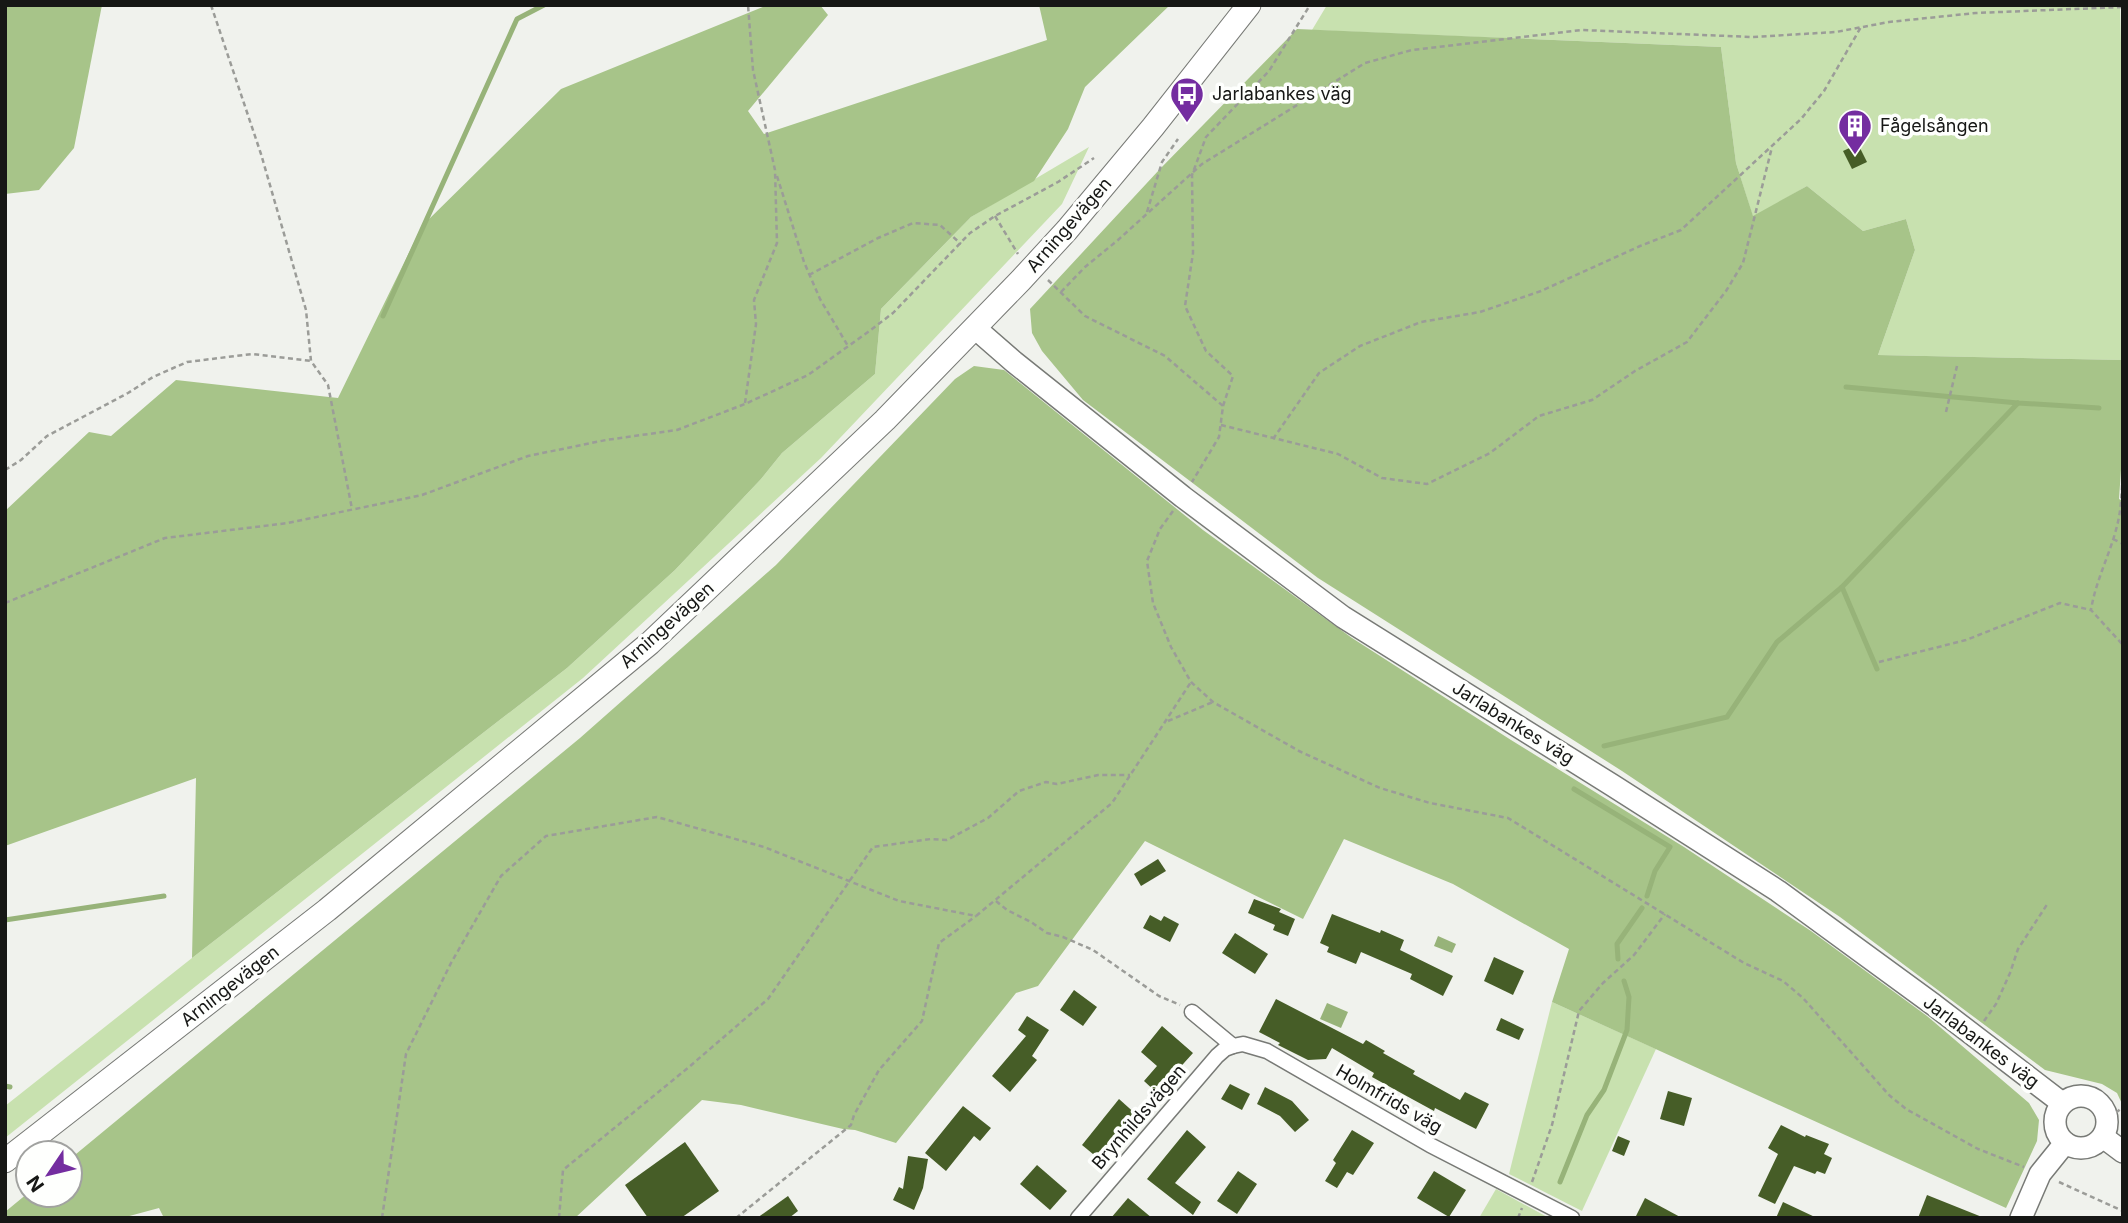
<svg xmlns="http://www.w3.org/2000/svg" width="2128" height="1223" font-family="Inter,sans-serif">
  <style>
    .green { fill: #c8e1af }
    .forest { fill: #a7c489 }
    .water { fill: #97b379 }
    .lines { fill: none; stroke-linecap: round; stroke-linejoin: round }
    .stream { stroke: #97b379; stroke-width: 5 }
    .building { fill: #465d27 }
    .street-casing { stroke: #787a76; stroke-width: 17 }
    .secondary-casing { stroke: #787a76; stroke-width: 24 }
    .primary-casing { stroke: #787a76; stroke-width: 25 }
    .path { stroke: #9b9c98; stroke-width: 2.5; stroke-dasharray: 5 3.5; stroke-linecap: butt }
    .street { stroke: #fff; stroke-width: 14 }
    .secondary { stroke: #fff; stroke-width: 21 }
    .primary { stroke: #fff; stroke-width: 23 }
    .labels { text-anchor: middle; stroke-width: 7; stroke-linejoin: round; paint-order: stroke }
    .poi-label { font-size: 18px; fill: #161715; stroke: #fefffd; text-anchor: start }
    .street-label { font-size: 18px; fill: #161715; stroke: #fefffd }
  </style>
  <rect width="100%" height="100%" fill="#f0f2ed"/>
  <g class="green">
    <polygon points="1327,5 2120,5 2123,119 2123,360 1878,355 1915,250 1906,219 1863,231 1807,186 1753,217 1736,163 1721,47 1312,30"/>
    <polygon points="1089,147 1062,204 821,458 583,678 5,1138 5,1106 192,958 567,668 675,570 761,479 782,453 875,374 881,309 971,217"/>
    <polygon points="1552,1002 1656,1049 1582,1211 1509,1174"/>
    <polygon points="1496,1189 1549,1218 1479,1218"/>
  </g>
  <g class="forest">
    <polygon points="5,5 102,5 74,148 39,190 5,194"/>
    <polygon points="768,5 820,5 828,15 748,111 764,134 1047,40 1039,5 1170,5 1085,87 1068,129 1034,181 971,217 881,309 875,374 782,453 761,479 675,570 567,668 192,958 196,778 5,846 5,511 89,432 111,436 176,380 338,398 422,226 561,89"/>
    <polygon points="1297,29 1721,47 1736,163 1753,216 1807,186 1863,231 1906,219 1915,250 1878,355 2123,360 2123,441 2119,499 2123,501 2123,1106 2117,1093 2102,1084 2045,1070 1840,917 1622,771 1318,578 1083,400 1042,351 1032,333 1030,309 1159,170"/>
    <polygon points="974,366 1004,370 1203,530 1352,638 1511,740 1684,847 1811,931 1927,1016 2029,1103 2039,1120 2037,1141 2006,1208 1552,1002 1569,949 1453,884 1344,839 1303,919 1145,841 1038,986 1016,993 896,1143 855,1130 843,1129 741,1105 702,1100 575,1218 164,1218 159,1208 122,1218 5,1218 5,1212 28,1193 28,1195 70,1195 70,1159 580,738 776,565 955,379"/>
  </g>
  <g class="water">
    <polygon points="1438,936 1456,944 1452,953 1434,946"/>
    <polygon points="1327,1003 1348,1012 1341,1028 1320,1019"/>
  </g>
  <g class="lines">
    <g class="stream">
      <polyline points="383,316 517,19 544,5"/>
      <polyline points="1846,387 2018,403 2099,408"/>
      <polyline points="1842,587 1877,669"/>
      <polyline points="1604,746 1727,717 1777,642 1842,587 2018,403"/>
      <polyline points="1574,789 1670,847 1655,871 1647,896"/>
      <polyline points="5,920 164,896"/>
      <polyline points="1618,959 1617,944 1642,908"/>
      <polyline points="5,1086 10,1087"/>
      <polyline points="1560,1182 1587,1115 1604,1090 1627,1030 1629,997 1624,981"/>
    </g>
  </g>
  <g class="building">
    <polygon points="1858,144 1867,162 1852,169 1843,151"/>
    <polygon points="1158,859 1166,871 1141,886 1134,874"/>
    <polygon points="1254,899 1281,909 1279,912 1295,919 1288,936 1273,930 1275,925 1248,913"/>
    <polygon points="1332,914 1380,933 1381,930 1404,940 1400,950 1453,976 1443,996 1410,979 1412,974 1361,952 1356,964 1327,952 1329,947 1320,943"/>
    <polygon points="1150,915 1161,921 1164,916 1179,924 1170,942 1143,928"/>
    <polygon points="1235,933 1268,954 1255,974 1222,953"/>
    <polygon points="1494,957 1524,971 1513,995 1484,981"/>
    <polygon points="1074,990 1097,1007 1083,1026 1060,1010"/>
    <polygon points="1276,999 1363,1044 1366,1040 1385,1051 1383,1053 1415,1071 1413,1074 1460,1100 1465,1092 1489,1104 1476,1129 1435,1108 1434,1111 1412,1099 1372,1077 1374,1073 1332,1048 1326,1059 1308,1060 1278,1045 1280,1043 1259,1032"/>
    <polygon points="1027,1016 1049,1030 1032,1056 1037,1060 1010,1092 992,1076 1026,1036 1018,1030"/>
    <polygon points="1501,1018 1524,1029 1519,1040 1496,1030"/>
    <polygon points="1162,1026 1193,1053 1157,1093 1144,1081 1157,1066 1141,1052"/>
    <polygon points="1230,1084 1250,1094 1242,1110 1221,1099"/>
    <polygon points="1265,1087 1292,1101 1309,1120 1295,1132 1280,1116 1257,1104"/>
    <polygon points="1668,1091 1692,1098 1684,1126 1660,1119"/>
    <polygon points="1119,1099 1138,1116 1099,1159 1082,1145"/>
    <polygon points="963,1106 991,1128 980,1141 974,1136 946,1171 925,1153"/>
    <polygon points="1781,1125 1805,1137 1806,1135 1829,1144 1824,1154 1832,1158 1825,1174 1817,1171 1815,1174 1794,1166 1775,1204 1758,1196 1778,1154 1768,1148"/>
    <polygon points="1187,1130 1206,1147 1175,1183 1201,1202 1193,1215 1147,1179"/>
    <polygon points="1352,1130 1374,1143 1353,1175 1347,1172 1337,1188 1325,1181 1336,1163 1333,1160"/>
    <polygon points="1618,1136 1630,1141 1624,1156 1612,1151"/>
    <polygon points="685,1142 719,1191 681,1218 648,1218 625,1185"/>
    <polygon points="908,1156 928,1159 923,1188 914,1210 893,1200 899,1187 903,1189"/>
    <polygon points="1037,1165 1067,1191 1050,1210 1020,1184"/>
    <polygon points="1238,1171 1257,1184 1237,1214 1217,1201"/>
    <polygon points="1434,1171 1466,1190 1449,1217 1417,1198"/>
    <polygon points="1927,1195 1982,1217 1982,1218 1918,1218"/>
    <polygon points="788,1196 798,1211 789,1218 757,1218"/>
    <polygon points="1128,1198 1152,1218 1111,1218"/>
    <polygon points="1645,1198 1682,1218 1635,1218"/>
    <polygon points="1783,1202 1817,1218 1776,1218"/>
  </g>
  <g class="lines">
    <g class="street-casing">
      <g id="street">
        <polyline points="1192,1012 1233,1046 1243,1044 1267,1051 1430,1145 1572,1218"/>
        <polyline points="1078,1218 1217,1056 1225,1049 1233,1046"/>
      </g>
    </g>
    <g class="secondary-casing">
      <g id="secondary">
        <polyline points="975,328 1014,362 1183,497 1343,617 1612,785 1778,891 1934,1005 2062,1103"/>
        <circle cx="2081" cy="1122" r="26"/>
        <polyline points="2103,1137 2123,1152"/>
        <polyline points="2021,1218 2040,1174 2065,1143"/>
      </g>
    </g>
    <g class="primary-casing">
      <polyline id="primary" points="5,1161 327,910 650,643 885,420 1021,280 1067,230 1153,127 1249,5"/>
    </g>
    <g class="path">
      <polyline points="211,5 261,154 306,310 311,361 328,385 352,509"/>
      <polyline points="777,176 804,262 820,299 848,346"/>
      <polyline points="1147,212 1162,162 1178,139"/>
      <polyline points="995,216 1018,254"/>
      <polyline points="809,275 878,238 913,223 940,225 961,244"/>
      <polyline points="1048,280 1085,316 1165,356 1223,406 1219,437 1192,482"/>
      <polyline points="1061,292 1085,267 1118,240 1202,164 1365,63 1412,50 1582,30 1752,37 1836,32 1889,22 1976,13 2123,7"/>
      <polyline points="745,403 756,324 754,300 777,243 775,170 753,70 748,5"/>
      <polyline points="1223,406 1233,376 1206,351 1185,306 1193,253 1192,175 1206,137 1269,71 1310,5"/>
      <polyline points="1946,412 1957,366"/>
      <polyline points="1221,425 1338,454 1382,478 1427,484 1490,453 1539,416 1592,400 1635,371 1687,342 1726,291 1743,263 1772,147"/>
      <polyline points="1273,439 1319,373 1360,346 1421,322 1480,312 1541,291 1640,246 1681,230 1801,119 1824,91 1861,27"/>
      <path d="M2123,468C2122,484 2122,501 2119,517C2113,549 2096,578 2091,610L2123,645"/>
      <polyline points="5,470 21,460 47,436 128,393 153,377 187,362 252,354 311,361"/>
      <polyline points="1173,511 1160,529 1147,561 1153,603 1171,647 1191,682 1213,702 1299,751 1380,788 1430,803 1508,818 1744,963 1783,981 1803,998 1889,1095 1906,1109 1978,1149 2024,1167"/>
      <polyline points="2113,539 2123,544"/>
      <polyline points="5,603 165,538 288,523 422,495 528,456 606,440 677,430 745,404 808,375 868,332 893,313 970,233 995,216 1058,182 1094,158"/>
      <polyline points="1879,662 1966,640 2060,603 2091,610"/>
      <polyline points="1168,721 1213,702"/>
      <polyline points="996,901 1007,910 1031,922 1047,933 1063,937 1093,950 1159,996 1180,1005"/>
      <polyline points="1984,1021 1996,1004 2010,973 2018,949 2048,903"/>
      <polyline points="2109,1118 2123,1107"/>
      <polyline points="1532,1182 1552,1125 1579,1011 1603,983 1634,955 1665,914"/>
      <polyline points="2059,1182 2123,1211"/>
      <polyline points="382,1218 406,1054 451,963 501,876 546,836 657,817 764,847 899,901 976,916 1112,803 1191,682"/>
      <polyline points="559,1218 563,1170 689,1067 768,999 873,847 931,839 947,840 988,818 1019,791 1046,782 1057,784 1098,775 1130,775"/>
      <polyline points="736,1218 851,1125 854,1115 879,1070 922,1021 939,943 976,916"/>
      <polyline points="1518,1218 1522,1208"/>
    </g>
    <use href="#street" class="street"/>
    <use href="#secondary" class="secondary"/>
    <use href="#primary" class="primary"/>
  </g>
  <defs>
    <g id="bus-pin" transform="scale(1.75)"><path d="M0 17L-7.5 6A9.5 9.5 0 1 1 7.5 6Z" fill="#742da0" stroke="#fefffd"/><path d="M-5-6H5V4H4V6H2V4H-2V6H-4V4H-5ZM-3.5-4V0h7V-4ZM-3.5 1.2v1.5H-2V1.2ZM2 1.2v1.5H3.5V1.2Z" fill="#fff"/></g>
    <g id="building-pin" transform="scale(1.75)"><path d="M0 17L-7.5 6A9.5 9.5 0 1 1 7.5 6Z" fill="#742da0" stroke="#fefffd"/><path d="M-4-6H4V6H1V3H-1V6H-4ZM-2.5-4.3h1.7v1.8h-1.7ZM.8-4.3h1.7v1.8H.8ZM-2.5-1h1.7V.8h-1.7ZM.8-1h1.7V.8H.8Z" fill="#fff"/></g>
  </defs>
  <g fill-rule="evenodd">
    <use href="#bus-pin" x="1187" y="94"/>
    <use href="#building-pin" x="1855" y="126"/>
  </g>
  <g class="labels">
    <g class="poi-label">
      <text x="1212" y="100">Jarlabankes väg</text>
      <text x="1880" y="132">Fågelsången</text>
    </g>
    <g class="street-label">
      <text transform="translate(1069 225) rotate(-49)" y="6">Arningevägen</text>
      <text transform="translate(667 625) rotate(-42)" y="6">Arningevägen</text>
      <text transform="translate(1513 723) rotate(32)" y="6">Jarlabankes väg</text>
      <text transform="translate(230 986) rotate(-38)" y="6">Arningevägen</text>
      <text transform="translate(1981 1042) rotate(37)" y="6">Jarlabankes väg</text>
      <text transform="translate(1389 1099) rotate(30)" y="6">Holmfrids väg</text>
      <text transform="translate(1139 1117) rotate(-49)" y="6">Brynhildsvägen</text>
    </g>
  </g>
  <rect width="2128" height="1223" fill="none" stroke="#161715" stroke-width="14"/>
  <g transform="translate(49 1174) rotate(235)"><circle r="33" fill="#fefffd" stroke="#a1a2a0" stroke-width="2"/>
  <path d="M0-5L12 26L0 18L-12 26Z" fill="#742da0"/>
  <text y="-10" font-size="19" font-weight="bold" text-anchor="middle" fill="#161715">N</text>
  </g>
</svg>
